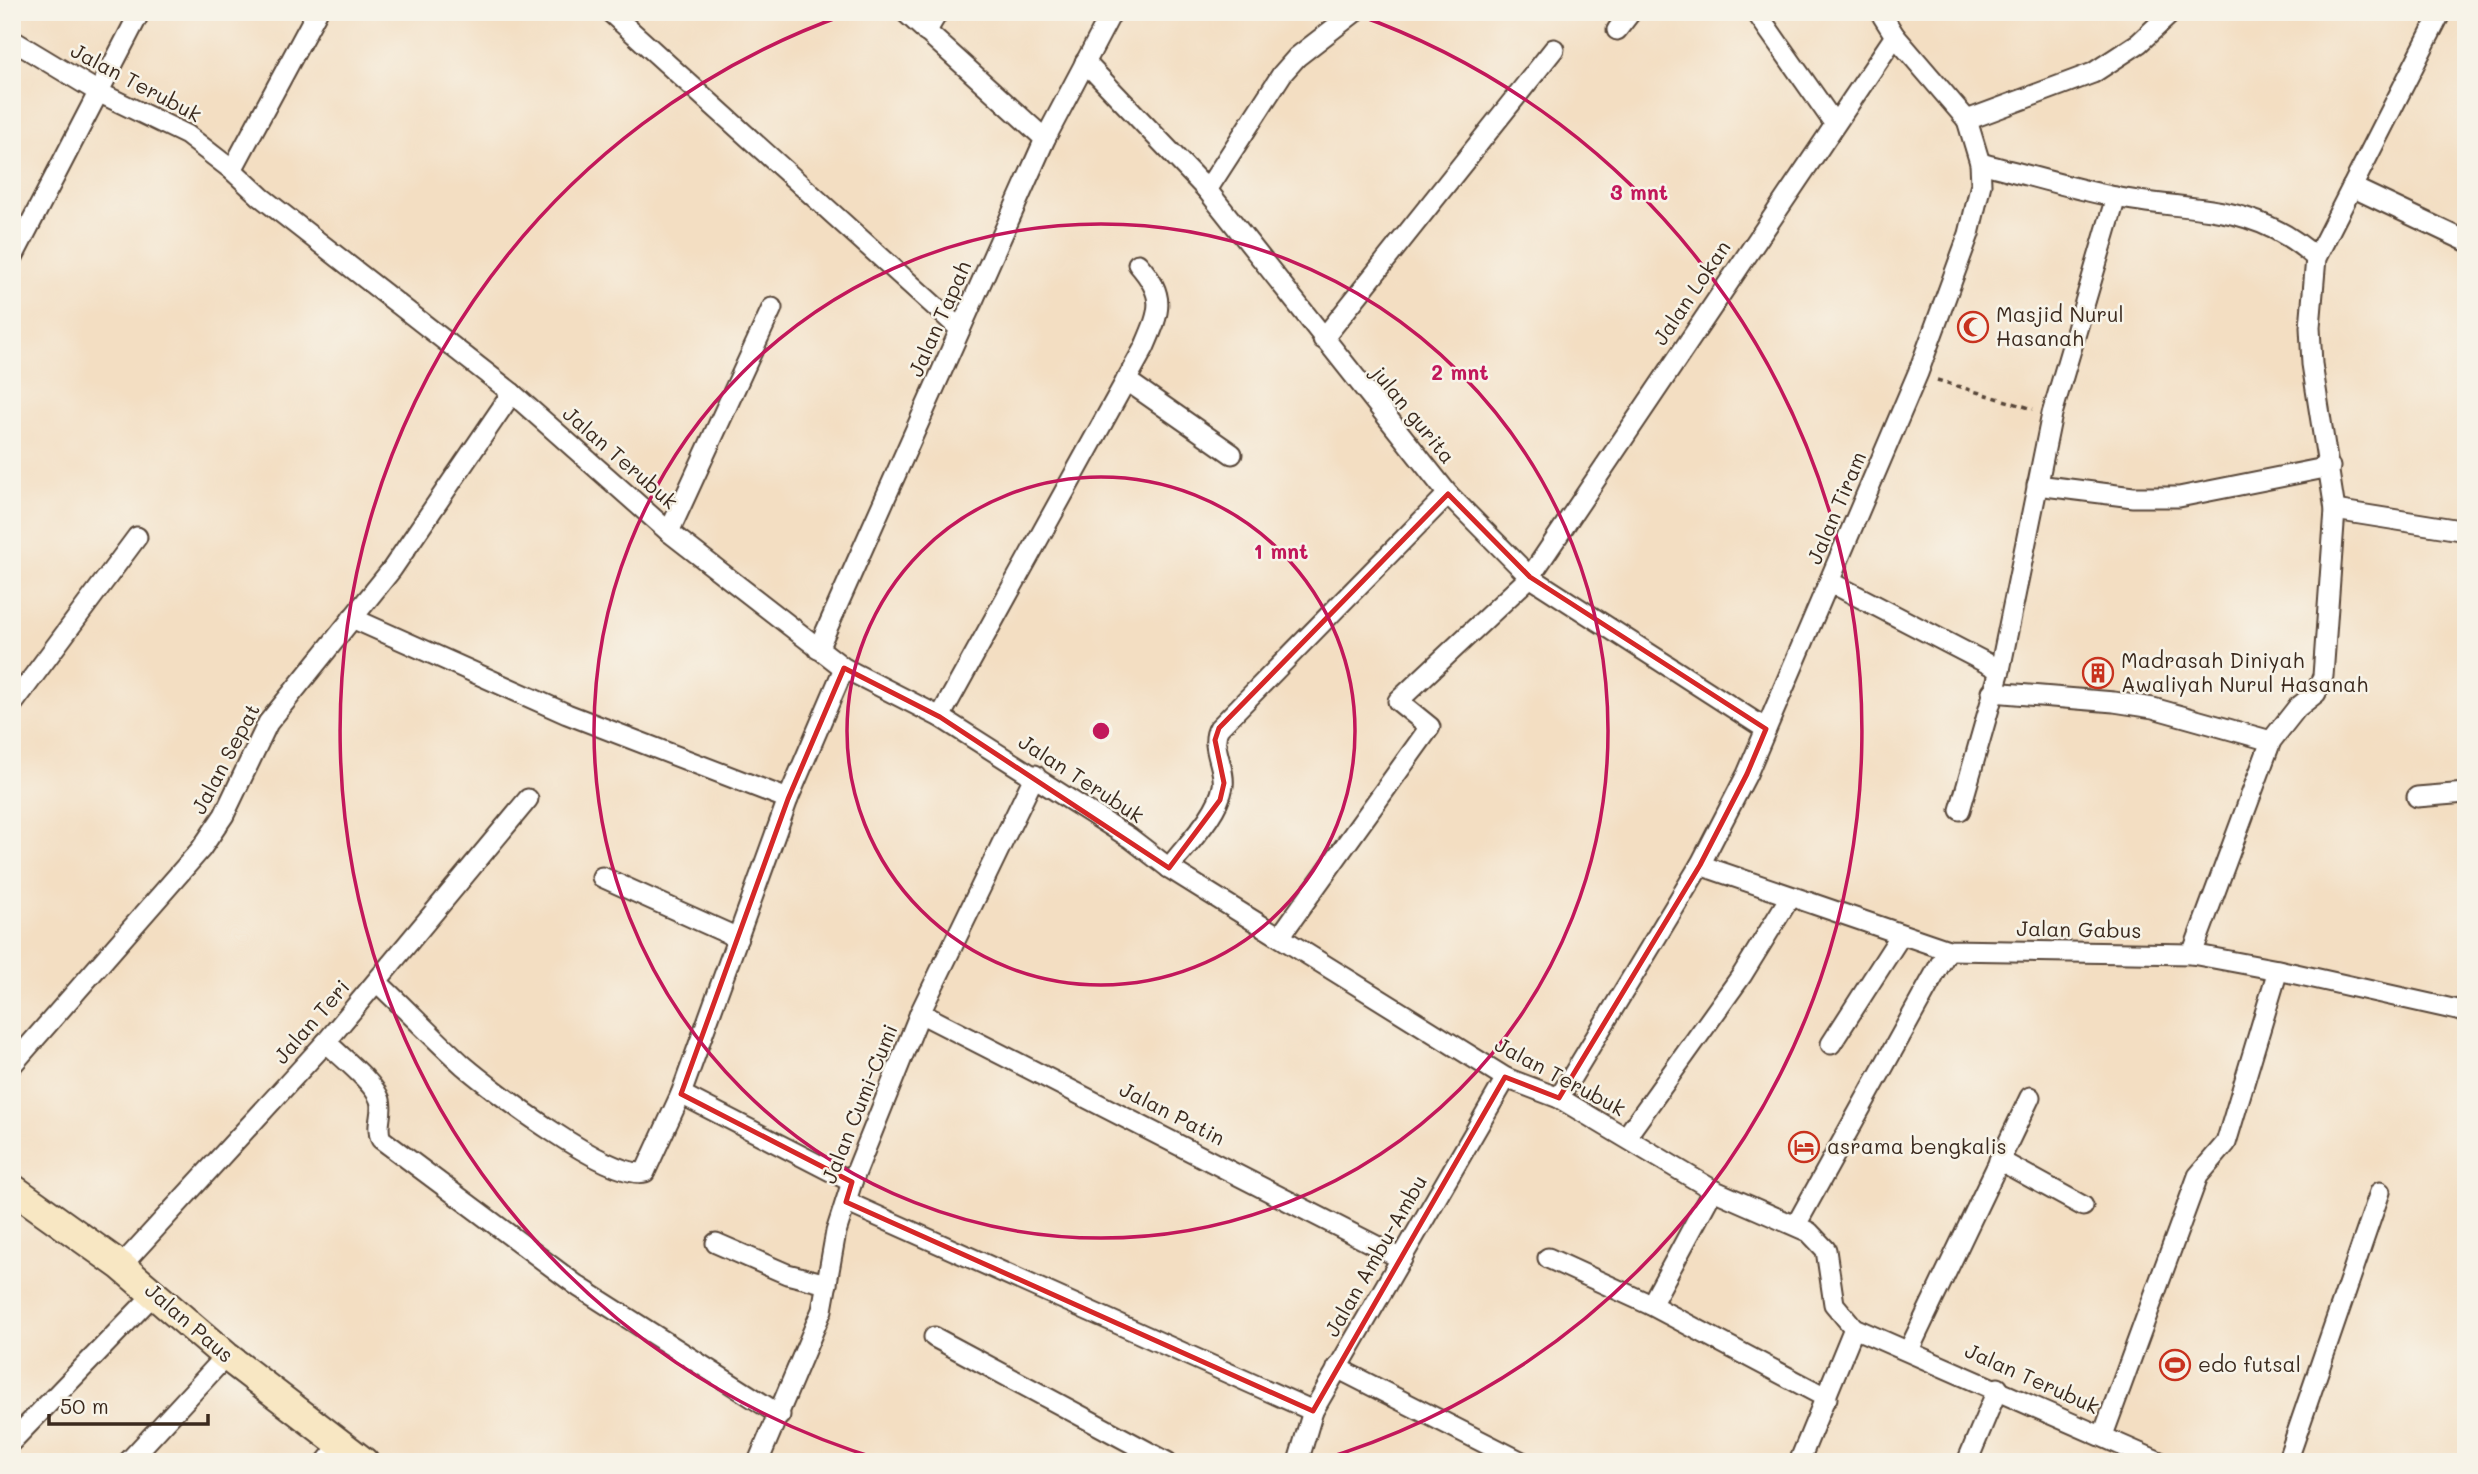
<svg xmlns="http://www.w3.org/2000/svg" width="2478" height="1474" font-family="Mali,sans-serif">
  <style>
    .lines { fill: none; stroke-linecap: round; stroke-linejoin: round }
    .minor-casing { stroke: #574537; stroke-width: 23 }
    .secondary-casing { stroke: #574537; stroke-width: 32 }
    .path { stroke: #574537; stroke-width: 3.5; stroke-dasharray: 5 5; stroke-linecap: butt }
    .minor { stroke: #fff; stroke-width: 19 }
    .secondary { stroke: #f8e7c3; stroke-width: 28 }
    .marked { fill: none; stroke: #d62828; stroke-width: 5; stroke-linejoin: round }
    .ring { fill: none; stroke: #c2185b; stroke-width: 3.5 }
    .labels { text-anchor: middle; stroke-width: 5; stroke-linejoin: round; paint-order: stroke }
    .street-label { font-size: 21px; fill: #3b2a1e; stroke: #f7f3e8 }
    .poi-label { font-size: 21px; fill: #3b2a1e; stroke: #f7f3e8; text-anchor: start }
    .centre { fill: #c2185b; stroke: #f7f3e8; stroke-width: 3.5 }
    .ring-label { font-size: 21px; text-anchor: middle; font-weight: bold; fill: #c2185b; stroke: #f7f3e8; stroke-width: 5; stroke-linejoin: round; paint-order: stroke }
  </style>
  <rect width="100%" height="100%" fill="#f7f3e8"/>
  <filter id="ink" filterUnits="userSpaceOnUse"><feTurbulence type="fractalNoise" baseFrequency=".0143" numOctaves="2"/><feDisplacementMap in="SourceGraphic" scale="14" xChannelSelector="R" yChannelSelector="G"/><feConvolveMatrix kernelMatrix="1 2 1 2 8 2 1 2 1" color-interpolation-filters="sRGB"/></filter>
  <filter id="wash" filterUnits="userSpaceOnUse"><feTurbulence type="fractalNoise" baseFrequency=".00686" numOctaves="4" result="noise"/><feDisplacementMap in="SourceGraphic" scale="28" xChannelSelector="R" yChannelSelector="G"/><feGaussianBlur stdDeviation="1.57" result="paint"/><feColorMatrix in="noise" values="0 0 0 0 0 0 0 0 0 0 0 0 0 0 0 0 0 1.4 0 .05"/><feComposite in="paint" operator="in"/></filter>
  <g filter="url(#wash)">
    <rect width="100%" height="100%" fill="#f3dec2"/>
  </g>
  <g filter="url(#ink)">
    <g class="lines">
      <g class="minor-casing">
        <g id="minor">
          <polyline points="610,12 960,329"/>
          <polyline points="905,12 1045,139"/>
          <polyline points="1756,12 1834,123"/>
          <polyline points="1880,12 1895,36 1967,120"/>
          <polyline points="1617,30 1631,12"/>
          <polyline points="926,32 938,12"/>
          <polyline points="12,40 100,93 187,135 232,170 261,197 512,393 669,532 844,668 940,717 1130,838 1169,868 1506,1078 1559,1098 1713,1190 1809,1232 1826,1250 1834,1304 1854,1328 2160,1462"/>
          <polyline points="1085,62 1207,190 1448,494 1530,577 1766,729"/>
          <path d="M1980,163C2025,174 2070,188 2115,197C2191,212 2254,201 2316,258"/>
          <polyline points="232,170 317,12"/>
          <polyline points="2352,187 2466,241"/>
          <polyline points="1207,190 1282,74 1297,57 1355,12"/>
          <polyline points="12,259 140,12"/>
          <polyline points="1323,339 1554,49"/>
          <polyline points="1126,380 1232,454"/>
          <polyline points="2037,485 2133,497 2179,497 2330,467"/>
          <polyline points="2335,510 2466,531"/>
          <polyline points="669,532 772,308"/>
          <polyline points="1830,582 2000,670"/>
          <polyline points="352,618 567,714 788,799"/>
          <polyline points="818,649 1045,139 1112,12"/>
          <polyline points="1992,692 2114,702 2153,708 2271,741"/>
          <polyline points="12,705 137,537"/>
          <path d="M940,717L1144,348C1160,311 1167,297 1138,264"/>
          <polyline points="2417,797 2466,793"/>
          <polyline points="1960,810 2000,670 2052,414 2116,197"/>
          <polyline points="1700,865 1948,950 2192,954 2278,970 2466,1012"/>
          <path d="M1169,868C1186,845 1218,815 1223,786C1226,768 1209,745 1219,728L1448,494"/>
          <polyline points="602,877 738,938"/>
          <polyline points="1281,935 1430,727 1398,701 1530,577 1895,36"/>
          <polyline points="2192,954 2271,741 2297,708 2316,693 2323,676 2335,510 2312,364 2310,327 2316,258 2441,12"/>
          <path d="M377,982C406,1009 433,1038 463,1065C491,1089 612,1182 645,1172L681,1094L788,799L844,668"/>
          <polyline points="920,1013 1402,1259"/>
          <path d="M326,1042C340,1056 374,1082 380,1100C384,1113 375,1125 381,1139L579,1287L780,1415"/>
          <polyline points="1831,1044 1901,935"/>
          <polyline points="12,1065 201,849 224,815 268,723 392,569 512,393"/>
          <polyline points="681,1094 852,1182"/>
          <polyline points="1559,1098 1700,865 1747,774 1918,373 1969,234 1981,184 1980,163 1967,120 2093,73 2139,43 2172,12"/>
          <polyline points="1626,1137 1742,975 1790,897"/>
          <polyline points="1999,1160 2083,1206"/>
          <polyline points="846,1202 1313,1411"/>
          <polyline points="1796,1225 1948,950"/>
          <polyline points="716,1243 787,1274 827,1284"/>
          <polyline points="1548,1258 1651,1305 1827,1398"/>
          <polyline points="121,1266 326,1042 528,799"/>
          <polyline points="1651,1305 1713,1190"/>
          <polyline points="934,1337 1167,1462"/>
          <polyline points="1909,1350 2030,1097"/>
          <polyline points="1337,1368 1522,1462"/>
          <polyline points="2103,1435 2198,1176 2226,1143 2278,970"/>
          <polyline points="12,1441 155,1293"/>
          <polyline points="128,1462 226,1356"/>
          <polyline points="326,1462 339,1446"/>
          <polyline points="758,1462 822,1310 836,1232 852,1182 920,1013 1035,775"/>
          <polyline points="1298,1462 1313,1411 1506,1078"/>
          <polyline points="1799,1462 1854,1328"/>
          <polyline points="1967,1462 1998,1388"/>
          <polyline points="2287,1462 2380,1192"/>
        </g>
      </g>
      <g class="secondary-casing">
        <polyline id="secondary" points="12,1188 121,1266 226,1356 364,1462"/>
      </g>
      <polyline class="path" points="1937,380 2033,409"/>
      <use href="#minor" class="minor"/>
      <use href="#secondary" class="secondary"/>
    </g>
  </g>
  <path class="marked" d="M1448,494L1530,577L1766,729L1747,774L1700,865L1559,1098L1505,1077L1313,1411L846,1202L852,1182L681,1094L788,799L844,668L940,717L1169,868L1220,800L1224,783L1215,740L1219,728Z"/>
  <g class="ring">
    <circle cx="1101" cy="731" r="254"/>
    <circle cx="1101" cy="731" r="507"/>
    <path d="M885 1461A761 761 0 0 1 847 14M1355 14A761 761 0 0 1 1317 1461"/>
  </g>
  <defs>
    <g id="mosque-ring" transform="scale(1.575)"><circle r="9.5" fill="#f7f3e8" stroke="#c8321e" stroke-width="1.5"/><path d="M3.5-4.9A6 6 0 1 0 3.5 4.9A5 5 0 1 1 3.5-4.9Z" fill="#c8321e"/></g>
    <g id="building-ring" transform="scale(1.575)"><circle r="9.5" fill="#f7f3e8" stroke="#c8321e" stroke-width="1.5"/><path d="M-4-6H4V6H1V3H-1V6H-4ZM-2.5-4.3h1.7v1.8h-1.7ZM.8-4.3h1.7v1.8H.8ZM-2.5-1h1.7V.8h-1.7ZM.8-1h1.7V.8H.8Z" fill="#c8321e"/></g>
    <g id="hotel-ring" transform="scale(1.575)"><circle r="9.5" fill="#f7f3e8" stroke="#c8321e" stroke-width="1.5"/><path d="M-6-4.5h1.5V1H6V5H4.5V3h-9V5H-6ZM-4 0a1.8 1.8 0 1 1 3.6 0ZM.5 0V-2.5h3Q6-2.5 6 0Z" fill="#c8321e"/></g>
    <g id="stadium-ring" transform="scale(1.575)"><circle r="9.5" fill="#f7f3e8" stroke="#c8321e" stroke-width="1.5"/><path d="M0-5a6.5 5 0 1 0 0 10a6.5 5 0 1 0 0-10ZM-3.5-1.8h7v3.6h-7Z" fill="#c8321e"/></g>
  </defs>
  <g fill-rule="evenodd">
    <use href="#mosque-ring" x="1973" y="327"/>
    <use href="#building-ring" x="2098" y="673"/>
    <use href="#hotel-ring" x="1804" y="1147"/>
    <use href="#stadium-ring" x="2175" y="1365"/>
  </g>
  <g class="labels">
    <g class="street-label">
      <text transform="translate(136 83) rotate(28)" y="7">Jalan Terubuk</text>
      <text transform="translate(1692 293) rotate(-56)" y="7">Jalan Lokan</text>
      <text transform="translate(940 319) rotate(-66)" y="7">Jalan Tapah</text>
      <text transform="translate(1413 415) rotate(51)" y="7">julan gurita</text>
      <text transform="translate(620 458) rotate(41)" y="7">Jalan Terubuk</text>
      <text transform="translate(1837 508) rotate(-67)" y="7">Jalan Tiram</text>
      <text transform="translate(226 759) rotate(-62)" y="7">Jalan Sepat</text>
      <text transform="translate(1081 779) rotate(33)" y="7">Jalan Terubuk</text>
      <text transform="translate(2079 930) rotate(1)" y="7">Jalan Gabus</text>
      <text transform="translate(312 1022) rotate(-49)" y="7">Jalan Teri</text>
      <text transform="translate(1560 1077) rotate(28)" y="7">Jalan Terubuk</text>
      <text transform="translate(860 1104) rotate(-68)" y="7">Jalan Cumi-Cumi</text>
      <text transform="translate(1172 1114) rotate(27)" y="7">Jalan Patin</text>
      <text transform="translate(1376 1256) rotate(-60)" y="7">Jalan Ambu-Ambu</text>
      <text transform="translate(189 1323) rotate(41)" y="7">Jalan Paus</text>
      <text transform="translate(2032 1379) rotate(24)" y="7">Jalan Terubuk</text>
    </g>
    <g class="poi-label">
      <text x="1996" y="322">Masjid Nurul<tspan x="1996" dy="24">Hasanah</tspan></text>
      <text x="2121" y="668">Madrasah Diniyah<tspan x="2121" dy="24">Awaliyah Nurul Hasanah</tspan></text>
      <text x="1827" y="1154">asrama bengkalis</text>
      <text x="2198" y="1372">edo futsal</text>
    </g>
  </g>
  <circle cx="1101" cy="731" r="10" class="centre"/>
  <g class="ring-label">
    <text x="1639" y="200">3 mnt</text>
    <text x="1460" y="380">2 mnt</text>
    <text x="1281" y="559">1 mnt</text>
  </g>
  <rect width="2478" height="1474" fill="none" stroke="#f7f3e8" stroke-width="42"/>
  <path d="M49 1414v10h159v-10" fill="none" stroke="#3b2a1e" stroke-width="3.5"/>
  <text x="60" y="1414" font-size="21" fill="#3b2a1e" stroke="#f7f3e8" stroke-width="5" paint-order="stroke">50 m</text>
</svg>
